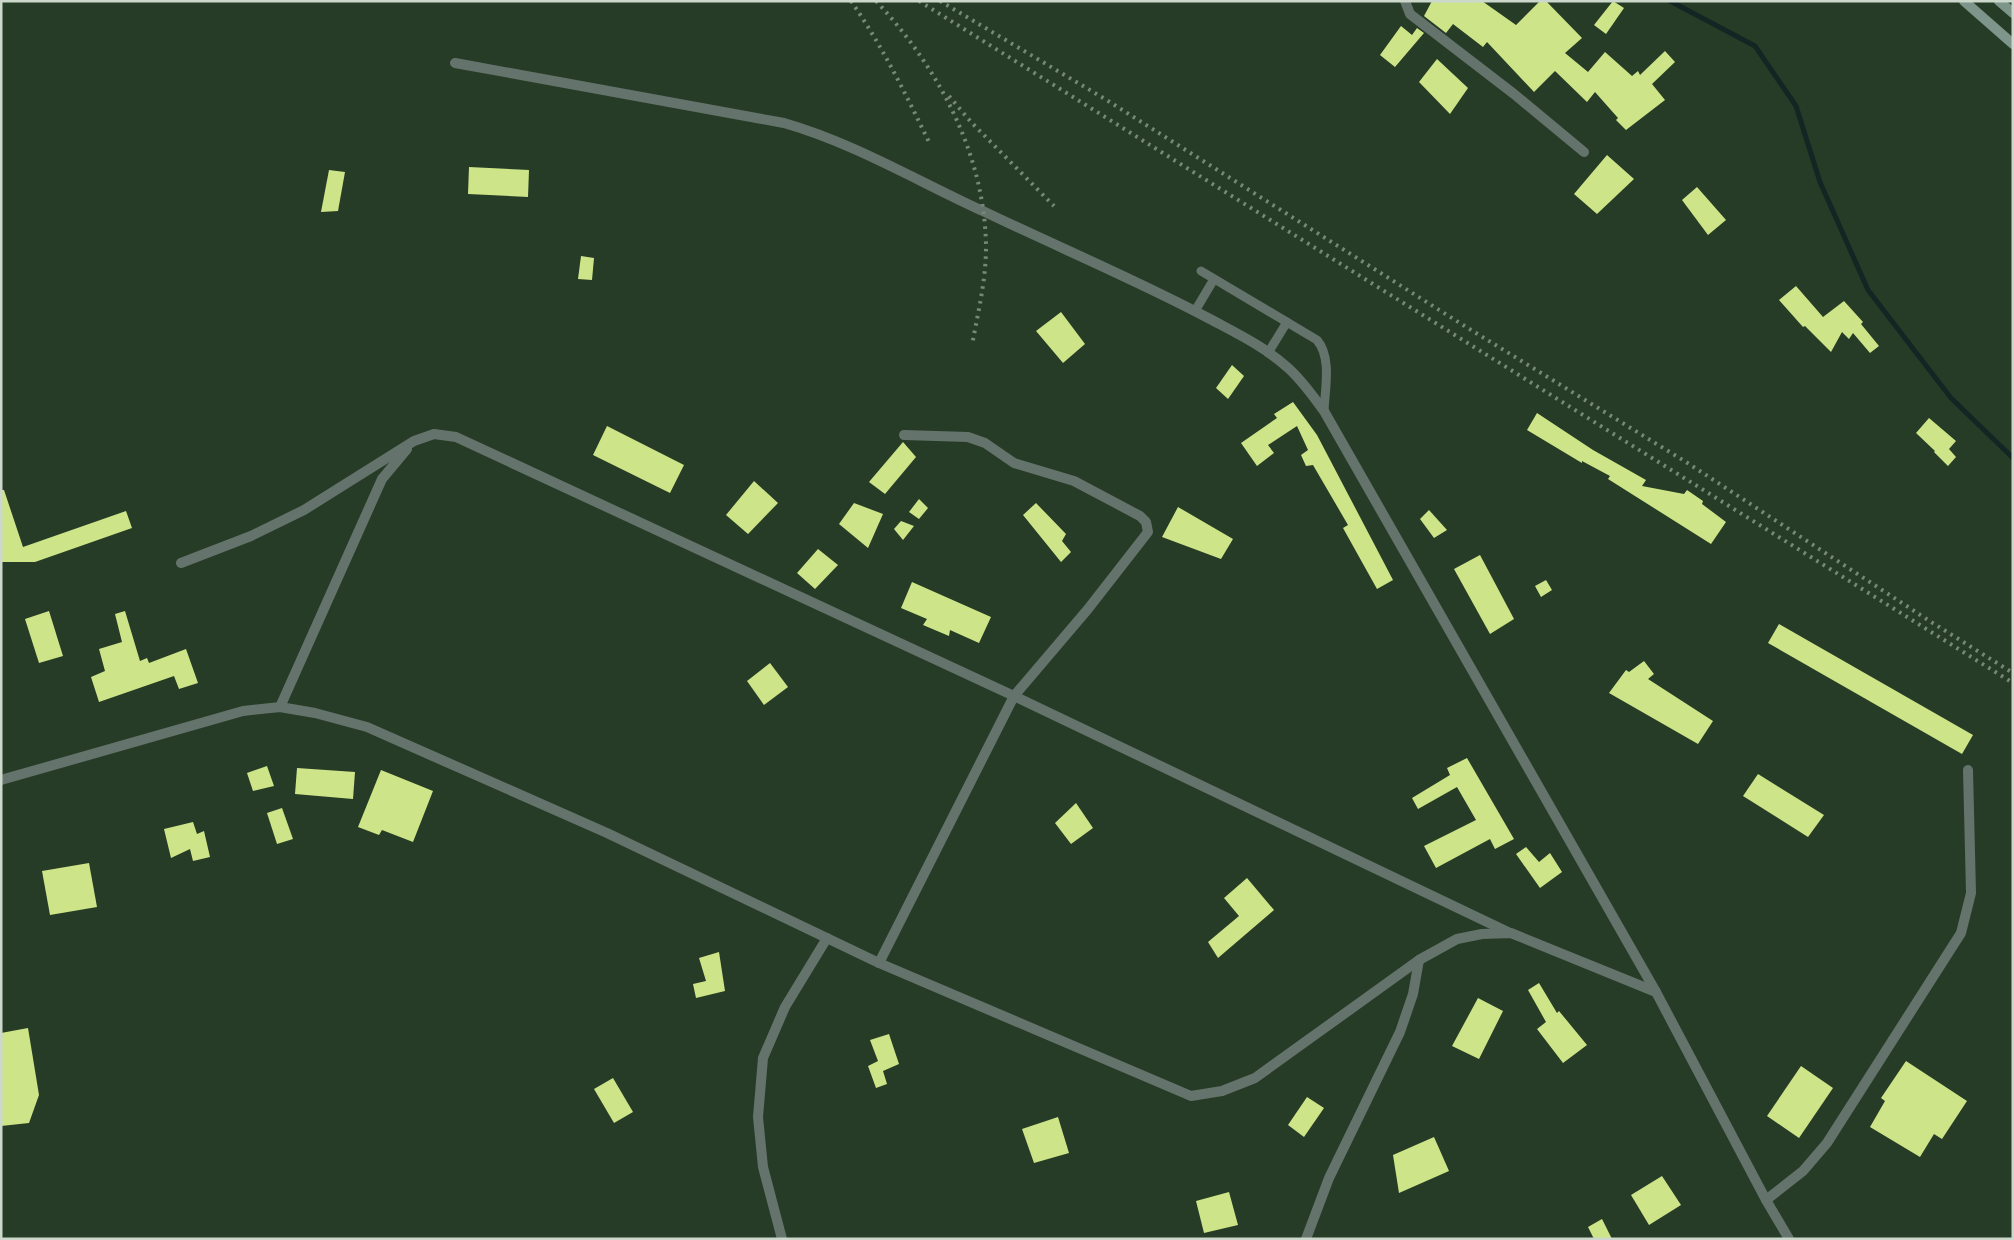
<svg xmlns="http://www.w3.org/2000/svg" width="2014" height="1240" font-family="Montserrat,sans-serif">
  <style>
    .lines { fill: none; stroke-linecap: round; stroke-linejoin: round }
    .stream { stroke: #132624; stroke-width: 5 }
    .building { fill: #cde588 }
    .service { stroke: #64736c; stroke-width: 9 }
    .minor { stroke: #64736c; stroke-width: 10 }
    .secondary { stroke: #7d958a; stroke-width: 10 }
    .rail { stroke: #788877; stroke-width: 4; stroke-dasharray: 2.5 5; stroke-linecap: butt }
  </style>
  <rect width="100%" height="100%" fill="#273c26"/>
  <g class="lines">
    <polyline class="stream" points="1670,1 1755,46 1796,106 1820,182 1868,290 1951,398 2013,458"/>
  </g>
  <g class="building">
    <polygon points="1432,1 1482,1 1516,25 1540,1 1546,1 1582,38 1565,53 1588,72 1605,52 1632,76 1638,71 1640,75 1665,51 1675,62 1652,84 1665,100 1626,130 1616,120 1618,118 1595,92 1587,102 1555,71 1534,92 1487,42 1483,47 1453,24 1446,33 1424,16"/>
    <polygon points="1613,1 1624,8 1606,34 1594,25"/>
    <polygon points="1401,26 1412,35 1417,28 1424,33 1395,67 1380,55"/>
    <polygon points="1437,59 1468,88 1450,114 1419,82"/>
    <polygon points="1607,155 1634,179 1597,214 1574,194"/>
    <polygon points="469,167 529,170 528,197 468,194"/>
    <polygon points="329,170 345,172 338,211 321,212"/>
    <polygon points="1697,187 1726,220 1708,235 1682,200"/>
    <polygon points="581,256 594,258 592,280 578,279"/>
    <polygon points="1796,286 1823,317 1844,301 1863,322 1861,324 1879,346 1870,353 1853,333 1849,339 1842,332 1831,352 1805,326 1803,327 1779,300"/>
    <polygon points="1061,312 1085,344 1063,363 1036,331"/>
    <polygon points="1232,365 1244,376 1228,399 1216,388"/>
    <polygon points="1293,402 1317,435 1393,580 1377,589 1343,528 1348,525 1313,465 1306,466 1301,455 1308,450 1297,426 1268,445 1274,453 1257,466 1241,443 1277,418 1274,414"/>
    <polygon points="1537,413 1593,450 1646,480 1642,486 1684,494 1687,490 1703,501 1702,504 1726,522 1711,544 1608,479 1610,476 1582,461 1582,463 1527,430"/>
    <polygon points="1929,418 1956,441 1949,449 1956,457 1948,466 1934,452 1935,451 1916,433"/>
    <polygon points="607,426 684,465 670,493 593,455"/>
    <polygon points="903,442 916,457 885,494 869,482"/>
    <polygon points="754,481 778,503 748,534 726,515"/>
    <polygon points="1,490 4,490 23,547 126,511 132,528 35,562 1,562"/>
    <polygon points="919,499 928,508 919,519 909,512"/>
    <polygon points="854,503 883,514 868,548 839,524"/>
    <polygon points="1036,503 1066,534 1062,541 1071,552 1061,562 1023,515"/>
    <polygon points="1178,507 1233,539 1221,559 1162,537"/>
    <polygon points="1429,510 1447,530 1434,538 1420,519"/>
    <polygon points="901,521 914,526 903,540 894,529"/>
    <polygon points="818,549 838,565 815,589 797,573"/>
    <polygon points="1480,555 1514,619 1490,634 1454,569"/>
    <polygon points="1546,580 1552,590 1541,597 1535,586"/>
    <polygon points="912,582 991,617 979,643 950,630 949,636 923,625 927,619 901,608"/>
    <polygon points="49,611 63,656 39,663 25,619"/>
    <polygon points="125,611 140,661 147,658 149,663 186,649 198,683 179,689 174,676 99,702 91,677 105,671 99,649 122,642 115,614"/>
    <polygon points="1779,624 1973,735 1962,754 1768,643"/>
    <polygon points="1644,661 1654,674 1648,679 1713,721 1698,744 1609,693 1626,670 1629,672"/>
    <polygon points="770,663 788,687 764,705 747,681"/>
    <polygon points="1467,758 1514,839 1495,849 1490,839 1436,868 1424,846 1476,820 1457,787 1418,809 1412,798 1450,775 1447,768"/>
    <polygon points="267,766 274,786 253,791 247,773"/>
    <polygon points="297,768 355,772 353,799 295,794"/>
    <polygon points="381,770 433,791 413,842 382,830 379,835 358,827"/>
    <polygon points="1758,774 1824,815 1808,837 1743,796"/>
    <polygon points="1076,803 1093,828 1071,844 1055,823"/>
    <polygon points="282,808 293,839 277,844 267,813"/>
    <polygon points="193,822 197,834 204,831 210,857 193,861 190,849 171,858 164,829"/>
    <polygon points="1526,847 1539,862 1550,853 1562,872 1540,888 1516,854"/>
    <polygon points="89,863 97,907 50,915 42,871"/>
    <polygon points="1247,878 1274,910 1218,958 1208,942 1239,916 1224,898"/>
    <polygon points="719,952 725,991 696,998 693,984 706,981 699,958"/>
    <polygon points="1539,983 1557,1013 1559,1011 1587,1045 1563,1063 1537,1029 1546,1022 1528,990"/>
    <polygon points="1478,998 1503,1011 1479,1059 1452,1046"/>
    <polygon points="28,1028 39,1095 29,1123 1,1126 1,1033"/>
    <polygon points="889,1034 899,1064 883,1071 887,1084 876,1088 868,1066 878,1061 870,1040"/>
    <polygon points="1906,1061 1967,1101 1942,1139 1934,1134 1920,1157 1870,1127 1885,1101 1881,1098"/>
    <polygon points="1801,1066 1833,1088 1799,1138 1767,1116"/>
    <polygon points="613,1078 633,1112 614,1123 594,1089"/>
    <polygon points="1307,1097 1324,1108 1304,1137 1288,1125"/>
    <polygon points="1058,1117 1069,1153 1034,1163 1022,1129"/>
    <polygon points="1434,1137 1449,1171 1399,1193 1393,1155"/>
    <polygon points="1662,1176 1681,1205 1649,1225 1631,1195"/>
    <polygon points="1229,1192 1238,1225 1204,1233 1196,1201"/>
    <polygon points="1602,1219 1612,1239 1594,1239 1588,1227"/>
  </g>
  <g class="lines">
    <g class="service">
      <path d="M1201,271L1317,340C1332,358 1325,388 1324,411"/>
      <polyline points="1195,311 1214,279"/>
      <polyline points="1268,353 1287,322"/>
    </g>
    <g class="minor">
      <polyline points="1405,1 1410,14 1514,94 1584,152"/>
      <path d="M455,63L784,123C854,143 919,182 985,212C1060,248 1137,280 1210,319C1236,333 1265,347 1287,367C1302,380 1312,395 1324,411L1656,992L1766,1200L1789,1239"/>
      <polyline points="181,563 251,536 304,510 414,441 434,434 456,437 1014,696 1508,932"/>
      <polyline points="280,707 382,479 407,449"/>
      <polyline points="1,780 243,711 280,707 315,713 367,727 607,833 879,963 1191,1096 1222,1091 1255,1078 1419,960 1457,939 1482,934 1511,933 1656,992"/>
      <polyline points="879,963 1014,696 1088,609 1148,532 1146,522 1140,516 1074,481 1014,463 985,443 968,437 904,435"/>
      <polyline points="1766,1200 1803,1171 1827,1143 1961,933 1971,893 1968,770"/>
      <polyline points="782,1239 763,1167 758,1117 763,1058 785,1007 827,938"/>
      <polyline points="1306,1239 1329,1178 1400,1032 1413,994 1419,960"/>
    </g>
    <g class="secondary">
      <polyline points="1964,1 2013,44"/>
      <polyline points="1999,1 2013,13"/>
    </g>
    <g class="rail">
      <path d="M851,1C883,47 906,95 930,144"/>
      <path d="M876,1C938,67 985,154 986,247C986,280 978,313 972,345"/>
      <polyline points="919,1 2013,683"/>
      <polyline points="940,1 1105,99 1463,325 1686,462 1928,620 2013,673"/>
      <polyline points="949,96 971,122 1054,206"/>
    </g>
  </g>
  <rect width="2014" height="1240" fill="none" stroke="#ccd8cb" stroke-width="5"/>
</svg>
